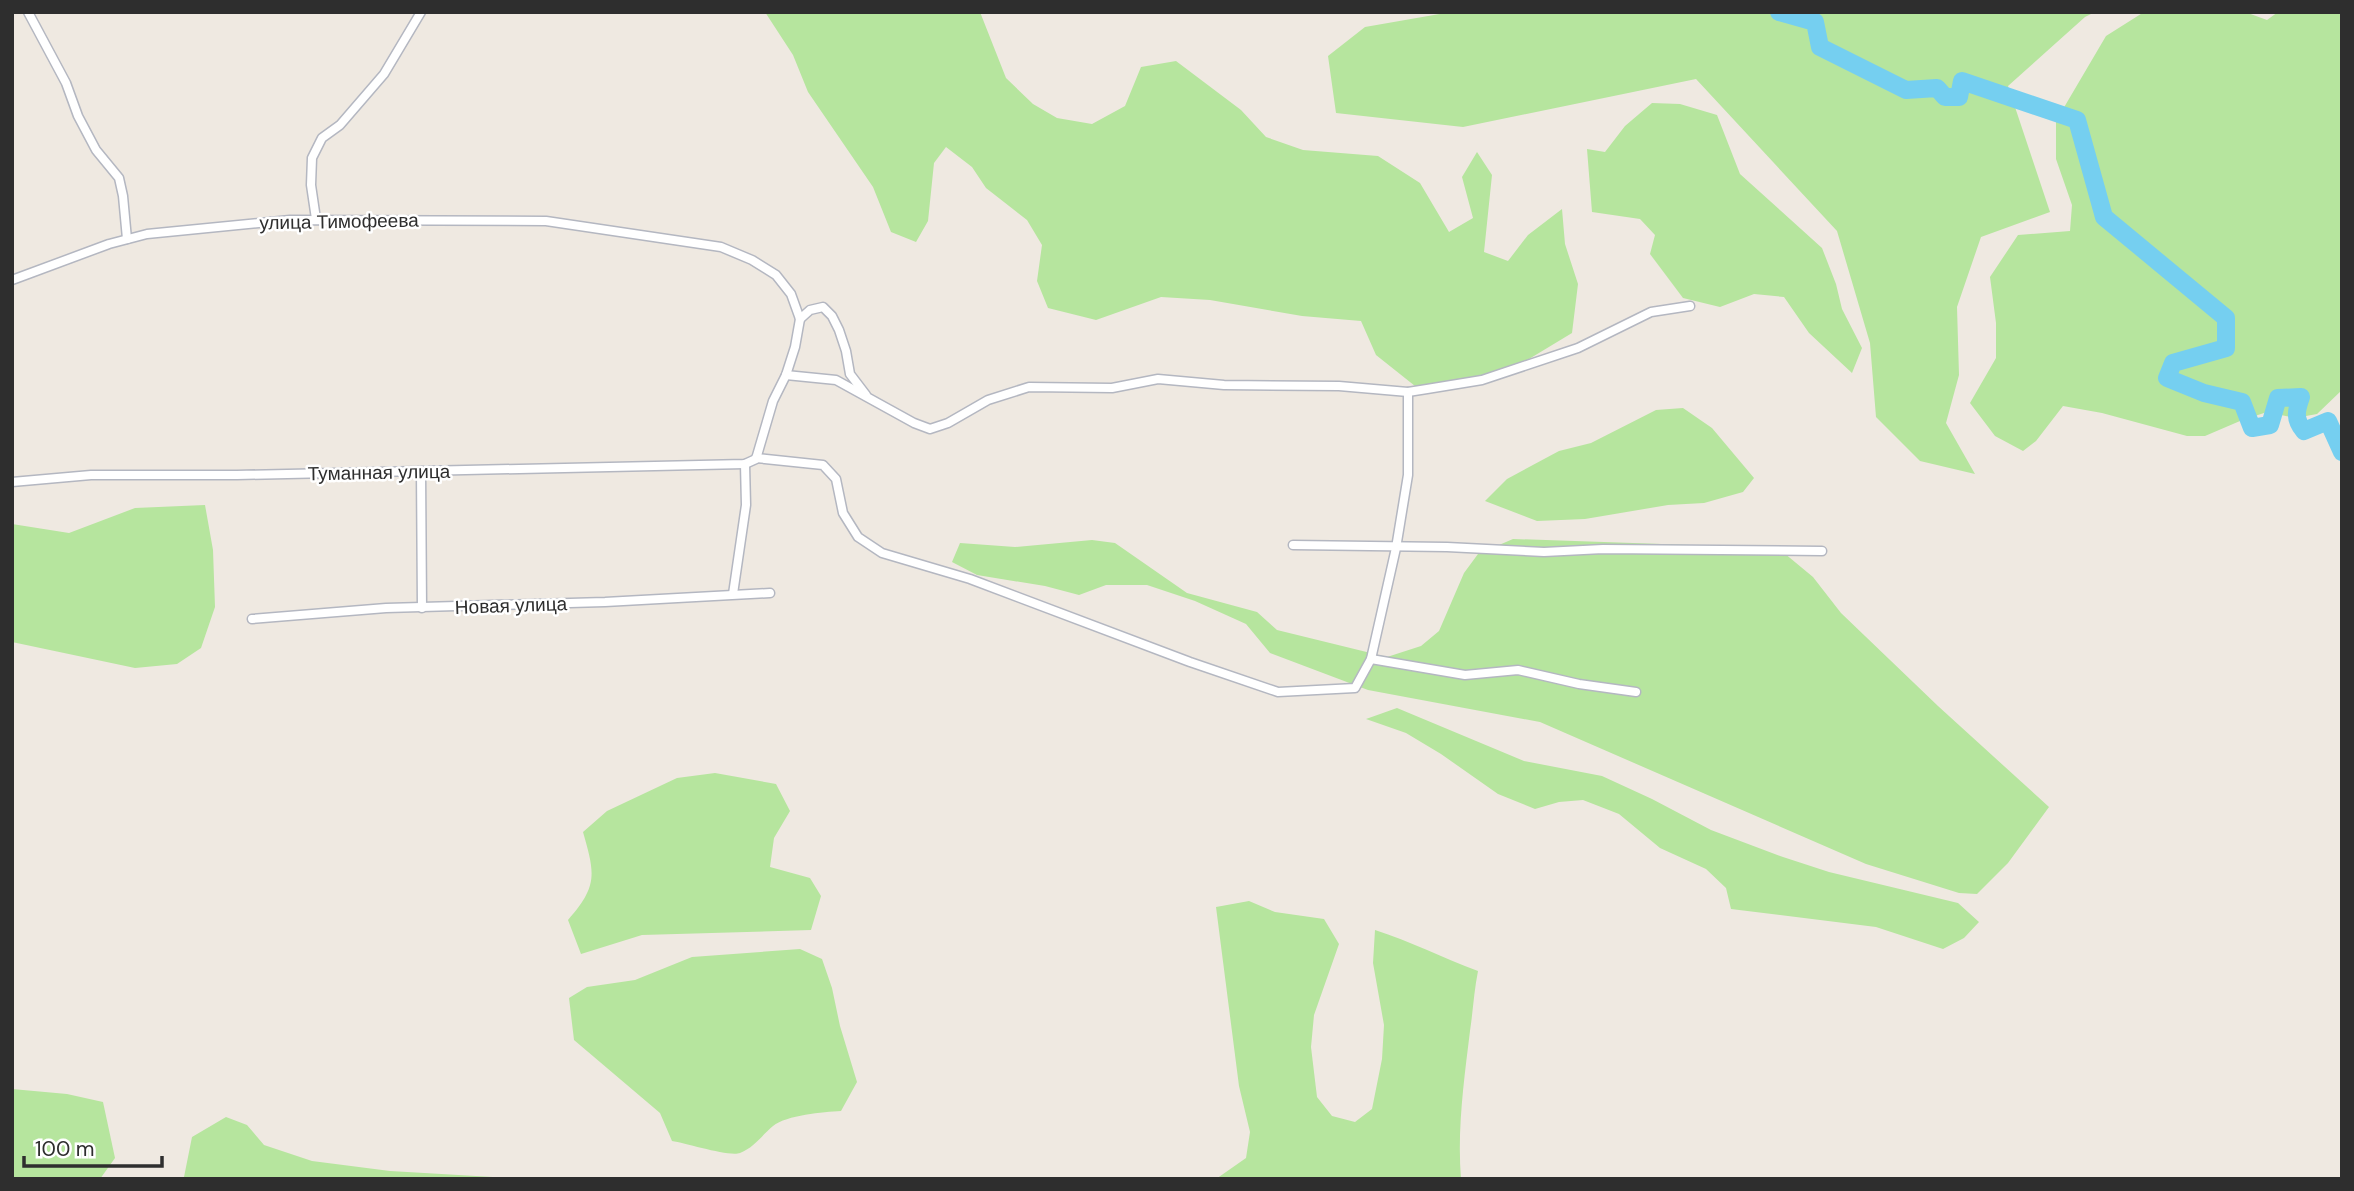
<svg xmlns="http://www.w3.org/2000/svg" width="2354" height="1191" font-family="'DM Sans',sans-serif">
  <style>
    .green { fill: #b6e59e }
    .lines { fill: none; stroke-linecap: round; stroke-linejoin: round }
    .river { stroke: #75cff0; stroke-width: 18 }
    .minor-casing { stroke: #b4b7c1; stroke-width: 11 }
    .minor { stroke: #fff; stroke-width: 8 }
    .labels { text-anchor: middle; stroke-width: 5; stroke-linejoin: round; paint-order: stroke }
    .street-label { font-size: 19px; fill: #2e2e2e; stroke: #fff }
  </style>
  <rect width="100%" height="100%" fill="#efe9e1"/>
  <g class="green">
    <polygon points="765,12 980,12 1006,78 1033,104 1057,118 1092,124 1125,106 1141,67 1176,61 1241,110 1266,137 1303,150 1378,156 1420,183 1449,232 1473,218 1462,177 1477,152 1492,175 1484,252 1508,261 1528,235 1562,209 1565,244 1578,284 1572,333 1529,359 1464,388 1415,386 1376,355 1361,321 1302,316 1210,300 1161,297 1096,320 1048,308 1037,281 1042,245 1027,220 986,188 972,167 946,147 934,163 928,221 916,242 891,232 873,187 808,92 793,55"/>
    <polygon points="1451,12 2095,12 2085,17 2008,86 2050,212 1981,237 1957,307 1959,375 1946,423 1975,474 1920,461 1876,417 1870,343 1837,231 1696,79 1463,127 1336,113 1328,56 1365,27"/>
    <polygon points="2144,12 2245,12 2267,20 2278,12 2342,12 2342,390 2317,414 2295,418 2267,412 2240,421 2205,436 2187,436 2102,413 2063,406 2036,441 2023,451 1995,436 1970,403 1996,358 1996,323 1990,277 2018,235 2070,231 2072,205 2056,159 2056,121 2106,36"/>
    <polygon points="1652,103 1680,104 1717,115 1740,174 1822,248 1836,284 1842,309 1862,348 1852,373 1809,333 1784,297 1754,294 1720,307 1683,298 1650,254 1655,235 1640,219 1592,212 1587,149 1605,152 1625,126"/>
    <polygon points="1683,408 1712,428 1754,478 1743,492 1704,503 1668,505 1585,519 1537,521 1485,501 1507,479 1559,451 1591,443 1656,410"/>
    <polygon points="205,505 213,550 215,607 201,648 177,664 135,668 12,642 12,524 69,533 135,508"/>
    <polygon points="1513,539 1778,548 1813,577 1841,613 1938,706 2049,807 2008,863 1977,894 1959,893 1866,864 1540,722 1368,690 1270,653 1246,624 1195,601 1147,585 1106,585 1079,595 1045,586 977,575 952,562 960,543 1015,547 1092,540 1115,543 1187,593 1257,612 1277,630 1387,657 1421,646 1439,631 1464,573 1478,554"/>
    <polygon points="1397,708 1524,761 1602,776 1652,799 1711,830 1783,857 1829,872 1958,903 1979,922 1964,938 1943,949 1876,927 1731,909 1726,888 1706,869 1660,848 1619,814 1583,800 1559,802 1535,809 1498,794 1441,754 1406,733 1366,719"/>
    <path d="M715,773L776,784L790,811L774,838L770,867L810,878L821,896L811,930L642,935L581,954L568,920C598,886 595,874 583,832L607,811L677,778Z"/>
    <path d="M1249,901L1275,912L1324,919L1339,944L1314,1015L1311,1047L1317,1097L1332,1116L1355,1122L1372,1109L1382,1059L1384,1025L1373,963L1375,930C1410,941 1443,958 1478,971C1474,991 1473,1011 1470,1031C1464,1080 1457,1130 1461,1179H1216L1246,1158L1250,1132L1239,1086L1216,907Z"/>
    <path d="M800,949L822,959L832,988L840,1026L857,1082L841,1111C823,1112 787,1115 773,1126C762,1135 755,1147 740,1153C729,1157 686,1143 672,1141L660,1113L574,1040L569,998L587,987L635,980L692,957Z"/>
    <polygon points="12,1089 67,1094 103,1102 115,1158 100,1179 12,1179"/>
    <polygon points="226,1117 247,1125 264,1145 312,1161 390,1171 529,1179 187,1179 184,1177 192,1137"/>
  </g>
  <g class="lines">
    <path class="river" d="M1779,12L1815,22L1820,47L1906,90L1937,88L1945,97H1959L1962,81L2077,120L2104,217L2226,318V348L2173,363L2167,378L2204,393L2242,402L2252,428L2270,425L2278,398L2301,397C2296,411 2294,419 2304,431L2328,421L2342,452"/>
    <g class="minor-casing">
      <g id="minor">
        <polyline points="28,12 66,83 78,116 96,150 119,178 123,196 127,239"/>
        <polyline points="316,219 311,185 312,158 322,138 340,125 384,74 421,12"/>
        <polyline points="12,280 109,244 147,234 290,220 546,221 721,247 752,260 776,275 791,294 800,319 795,347 786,375 773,401 756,459 745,464 237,475 91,475 12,482"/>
        <polyline points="800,319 810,310 823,307 832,316 839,330 846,351 850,374 866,395"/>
        <polyline points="786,375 836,380 914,423 930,429 948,423 988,400 1029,387 1112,388 1158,379 1224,385 1339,386 1408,392 1427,389 1482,380 1578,348 1651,312 1690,306"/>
        <polyline points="756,458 823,465 836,479 843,513 858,537 882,553 970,579 1190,662 1278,692 1355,688 1371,659 1396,548 1408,475 1408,392"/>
        <polyline points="421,471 422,608"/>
        <polyline points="1293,545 1447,547 1544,552 1603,549 1822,551"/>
        <polyline points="733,594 746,505 745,464"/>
        <polyline points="252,619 386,608 605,602 770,593"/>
        <polyline points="1371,659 1465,675 1518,670 1579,684 1636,692"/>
      </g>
    </g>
    <use href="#minor" class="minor"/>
  </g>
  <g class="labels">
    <g class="street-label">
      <text transform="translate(339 221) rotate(-1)" y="7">улица Тимофеева</text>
      <text transform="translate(379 472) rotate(-1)" y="7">Туманная улица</text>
      <text transform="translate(511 605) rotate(-2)" y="7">Новая улица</text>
    </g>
  </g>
  <rect width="2354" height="1191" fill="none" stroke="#2e2e2e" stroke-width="28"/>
  <path d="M24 1156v10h138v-10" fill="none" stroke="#2e2e2e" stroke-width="3.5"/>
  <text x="35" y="1156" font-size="21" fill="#2e2e2e" stroke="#ffffff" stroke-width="5" paint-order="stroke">100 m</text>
</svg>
